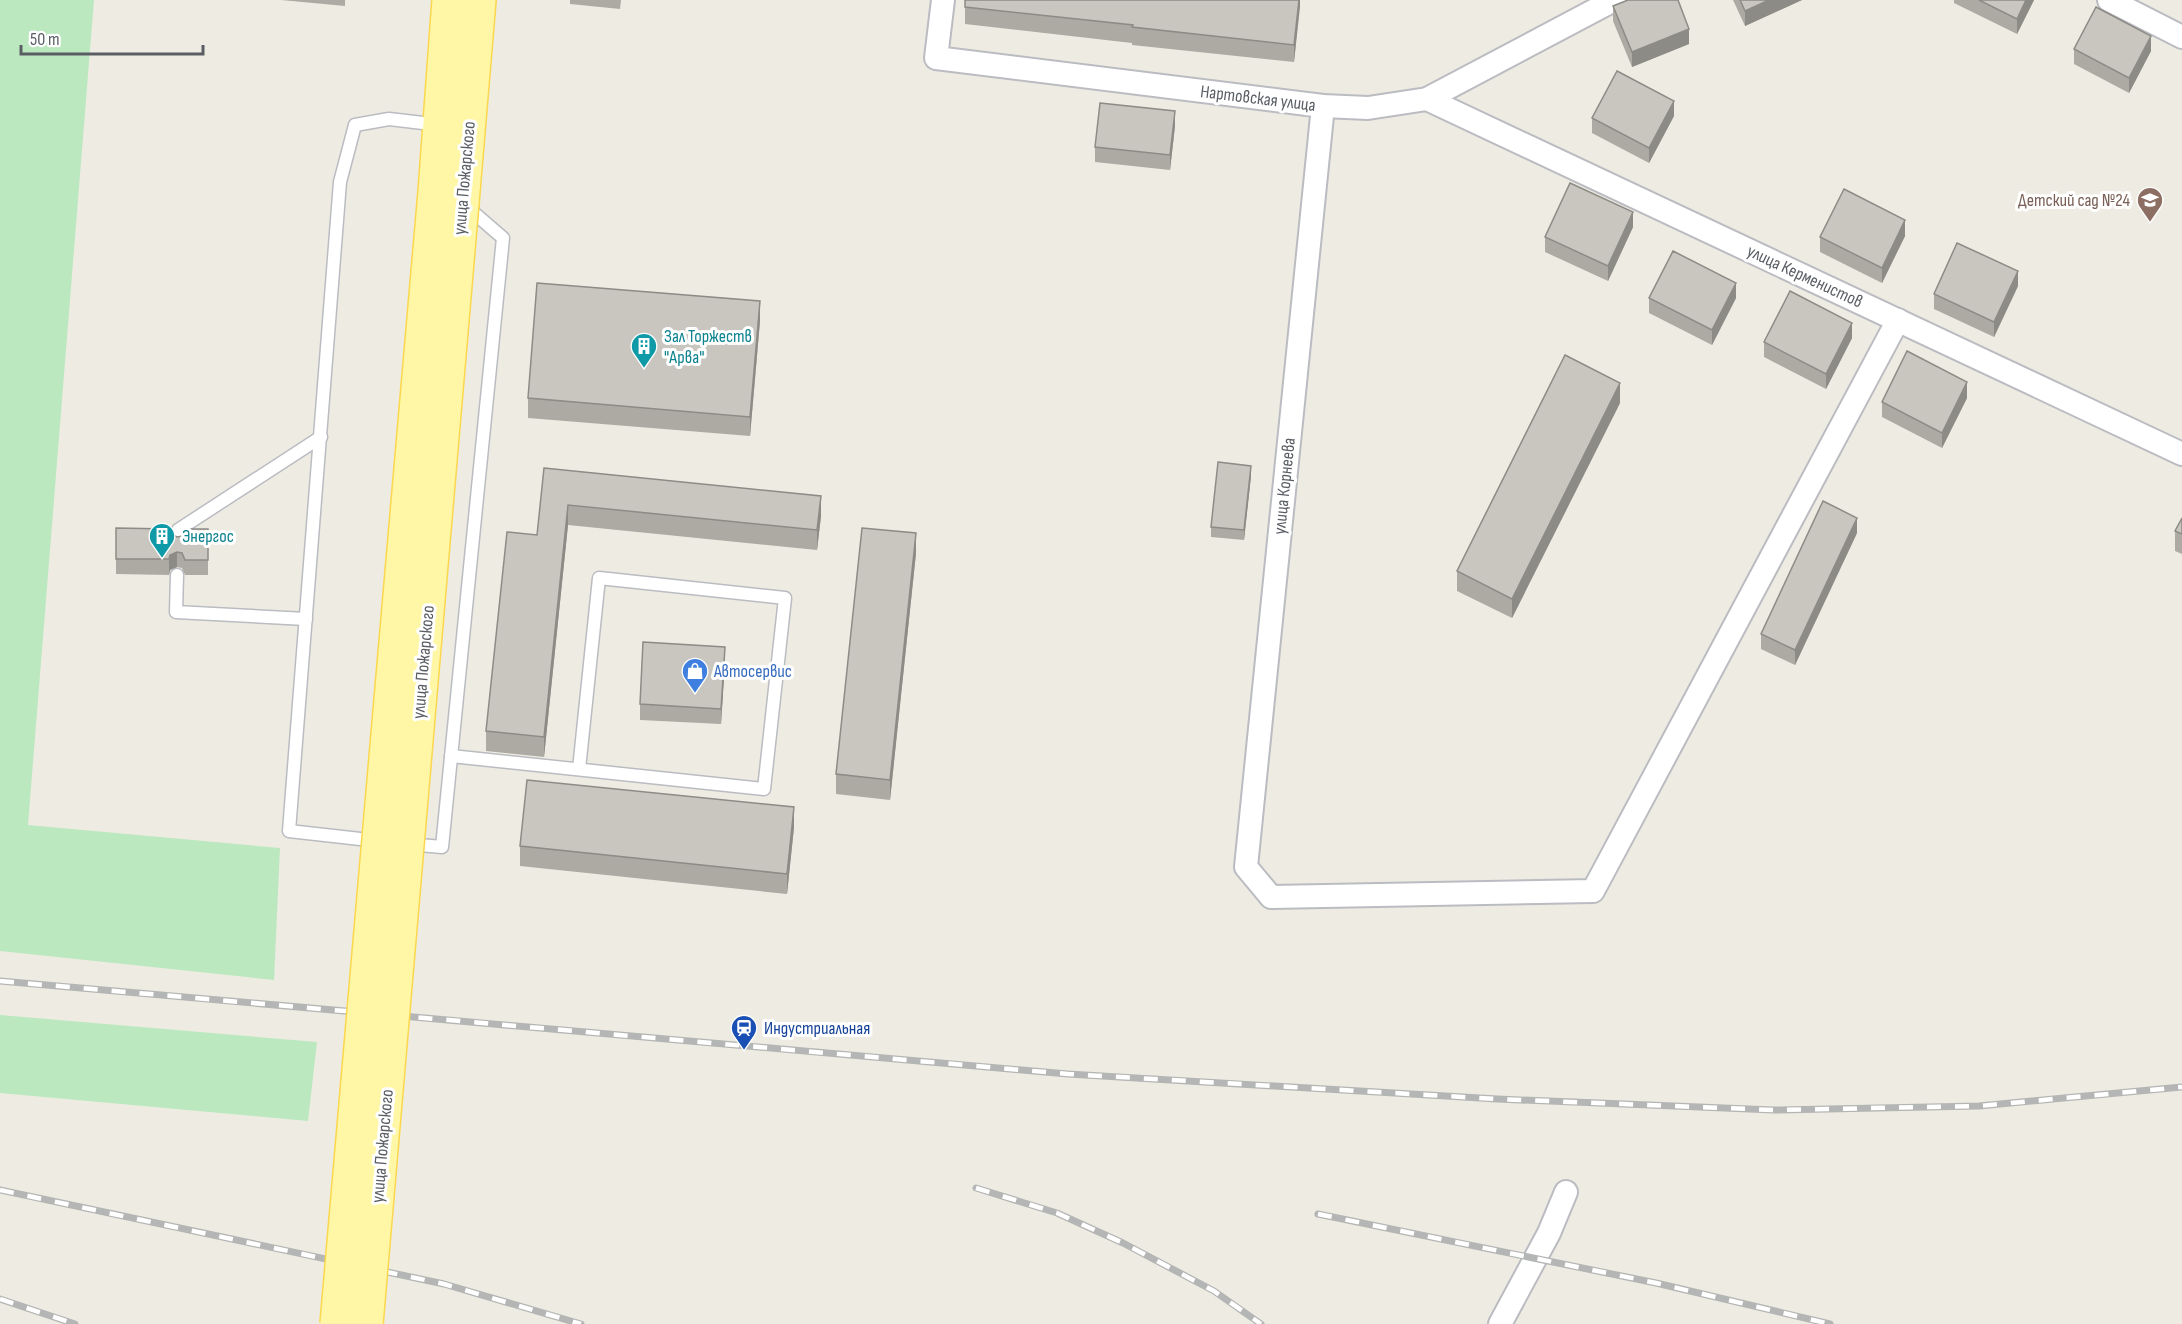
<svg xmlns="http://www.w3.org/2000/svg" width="2182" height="1324" font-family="'Sofia Sans Condensed',sans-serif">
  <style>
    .green { fill: #bce8bf }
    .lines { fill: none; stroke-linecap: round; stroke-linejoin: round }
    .service-casing { stroke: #babcc2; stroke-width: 15 }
    .minor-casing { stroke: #babcc2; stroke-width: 26 }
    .primary-casing { stroke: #fbd74e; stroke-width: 36 }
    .service { stroke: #fff; stroke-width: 12 }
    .minor { stroke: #fff; stroke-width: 22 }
    .primary { stroke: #fff7a6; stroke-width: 33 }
    .rail-casing { stroke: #b4b5b5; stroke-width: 7 }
    .rail { stroke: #fff; stroke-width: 4.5; stroke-dasharray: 14; stroke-linecap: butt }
    .primary-bridge-casing { stroke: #fbd74e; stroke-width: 36; stroke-linecap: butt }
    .primary-bridge { stroke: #fff7a6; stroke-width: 33 }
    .wall { fill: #adaaa4 }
    .shaded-wall { fill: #8d8b86 }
    .building { fill: #c9c6bf; stroke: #8d8b86; stroke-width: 1.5 }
    .labels { text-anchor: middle; stroke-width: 6; stroke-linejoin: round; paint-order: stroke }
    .street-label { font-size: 18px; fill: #5a5e64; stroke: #fff }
    .education-label { font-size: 18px; fill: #785e54; stroke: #fff; text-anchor: end }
    .culture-label { font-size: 18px; fill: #0d838f; stroke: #fff; text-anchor: start }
    .shop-label { font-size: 18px; fill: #366cbe; stroke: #fff; text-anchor: start }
    .transit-label { font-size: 18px; fill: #164399; stroke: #fff; text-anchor: start }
  </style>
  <rect width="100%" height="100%" fill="#eeece2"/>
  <g class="green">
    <polygon points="0,0 94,0 28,825 280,848 274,980 0,951"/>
    <polygon points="0,1015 317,1042 308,1121 0,1093"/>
  </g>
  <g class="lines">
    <g class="service-casing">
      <g id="service">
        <polyline points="178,544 178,530 321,437"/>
        <polyline points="177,575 176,612 306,619"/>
        <polyline points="451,756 764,789 785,598 599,578 579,769"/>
        <polyline points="378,841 289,831 340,182 355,125 389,119 440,125"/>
        <polyline points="408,844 442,847 503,238 466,206"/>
      </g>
    </g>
    <g class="minor-casing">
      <g id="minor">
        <polyline points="943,0 936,58 1323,106 1368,108 1427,99 1614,0"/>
        <polyline points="2109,0 2182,37"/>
        <polyline points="1427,99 2182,454"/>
        <polyline points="1323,106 1246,867 1271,897 1593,891 1898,320"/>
        <polyline points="1500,1324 1549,1233 1566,1192"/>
      </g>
    </g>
    <g class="primary-casing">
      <g id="primary">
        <polyline points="435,192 449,0"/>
        <polyline points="462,203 479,0"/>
      </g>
    </g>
    <use href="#service" class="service"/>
    <use href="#minor" class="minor"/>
    <use href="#primary" class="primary"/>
    <g class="rail-casing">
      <g id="rail">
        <polyline points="0,981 1068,1074 1497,1099 1774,1110 1979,1106 2182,1087"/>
        <polyline points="976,1188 1057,1213 1123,1243 1214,1291 1261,1324"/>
        <polyline points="0,1190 444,1284 581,1324"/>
        <polyline points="1318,1214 1656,1283 1830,1324"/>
        <polyline points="0,1299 75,1324"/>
      </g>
    </g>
    <use href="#rail" class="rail"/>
    <g class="primary-bridge-casing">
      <g id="primary-bridge">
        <polyline points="337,1324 435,192"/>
        <polyline points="366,1324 462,203"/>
      </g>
    </g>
    <use href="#primary-bridge" class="primary-bridge"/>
  </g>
  <g class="wall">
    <polygon points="281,0 345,0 345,6"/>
    <polygon points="570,0 621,0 620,9 570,4"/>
    <polygon points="1300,0 1294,62 1132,45 1132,43 965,24 965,7"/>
    <polygon points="1733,0 1802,0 1745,26"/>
    <polygon points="1954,0 2034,0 2017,34 1954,3"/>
    <polygon points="1613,6 1689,44 1632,67 1613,21"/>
    <polygon points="2074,49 2151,51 2129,93 2074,64"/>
    <polygon points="1674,116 1649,163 1592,133 1592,118"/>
    <polygon points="1175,126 1170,170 1095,162 1095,147"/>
    <polygon points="1633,227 1608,281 1545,252 1545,237"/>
    <polygon points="1905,236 1882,283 1820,252 1820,237"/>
    <polygon points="2018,286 1994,337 1934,309 1934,294"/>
    <polygon points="1649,298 1736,298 1712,345 1649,313"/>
    <polygon points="760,321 750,436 528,418 528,398"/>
    <polygon points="1852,338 1826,389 1764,357 1764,342"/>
    <polygon points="1967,398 1942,448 1882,417 1882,402"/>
    <polygon points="1620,403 1512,618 1457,591 1457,571"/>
    <polygon points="544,468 821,516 817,550 568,525 544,757 486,751 486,731 537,535"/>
    <polygon points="1251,476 1244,540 1211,537 1211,527"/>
    <polygon points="2182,518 2182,554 2175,551 2175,531"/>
    <polygon points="116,528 171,533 177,537 208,529 208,575 185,575 182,568 177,567 170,570 169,575 116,574"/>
    <polygon points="1857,533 1795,665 1761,649 1761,634"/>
    <polygon points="916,553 890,800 836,794 836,774"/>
    <polygon points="725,662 721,724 640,720 640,704"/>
    <polygon points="794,827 787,894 520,866 520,846"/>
  </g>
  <g class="shaded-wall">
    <polygon points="1299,0 1300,0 1300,7 1294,62 1294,45"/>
    <polygon points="1769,0 1802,0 1745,26 1745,11"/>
    <polygon points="2026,0 2034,0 2017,34 2017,19"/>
    <polygon points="1689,29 1689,44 1632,67 1632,52"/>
    <polygon points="2151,36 2151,51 2129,93 2129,78"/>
    <polygon points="1674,101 1674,116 1649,163 1649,148"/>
    <polygon points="1175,111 1175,126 1170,170 1170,155"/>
    <polygon points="1633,212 1633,227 1608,281 1608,266"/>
    <polygon points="1905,220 1905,236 1882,283 1882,268"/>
    <polygon points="2018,271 2018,286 1994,337 1994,322"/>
    <polygon points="1736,283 1736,298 1712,345 1712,330"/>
    <polygon points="760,301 760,321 750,436 750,417"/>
    <polygon points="1852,323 1852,338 1826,389 1826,374"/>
    <polygon points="1967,382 1967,398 1942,448 1942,433"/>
    <polygon points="1620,383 1620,403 1512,618 1512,599"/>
    <polygon points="1251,466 1251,476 1244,540 1244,530"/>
    <polygon points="821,496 821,516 817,550 817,530"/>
    <polygon points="568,505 568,525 544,757 544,737"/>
    <polygon points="1857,518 1857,533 1795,665 1795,650"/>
    <polygon points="916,533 916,553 890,800 890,780"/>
    <polygon points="177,552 177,567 170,570 169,575 169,559 170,555"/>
    <polygon points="725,647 725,662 721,724 721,709"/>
    <polygon points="794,807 794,827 787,894 787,874"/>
  </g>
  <g class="building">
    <polygon points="965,0 1299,0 1294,45 1132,27 1133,25 965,7"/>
    <polygon points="1628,0 1678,0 1689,29 1632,52 1613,6"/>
    <polygon points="1740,0 1769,0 1745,11"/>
    <polygon points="1979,0 2026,0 2017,19"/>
    <polygon points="2096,7 2151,36 2129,78 2074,49"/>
    <polygon points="1617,71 1674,101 1649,148 1592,118"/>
    <polygon points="1100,103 1175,111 1170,155 1095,147"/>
    <polygon points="1570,183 1633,212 1608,266 1545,237"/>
    <polygon points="1844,189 1905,220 1882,268 1820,237"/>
    <polygon points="1957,243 2018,271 1994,322 1934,294"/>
    <polygon points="1673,251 1736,283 1712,330 1649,298"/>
    <polygon points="537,283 760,301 750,417 528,398"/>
    <polygon points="1790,291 1852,323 1826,374 1764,342"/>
    <polygon points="1907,351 1967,382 1942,433 1882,402"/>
    <polygon points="1565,355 1620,383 1512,599 1457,571"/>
    <polygon points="1218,462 1251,466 1244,530 1211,527"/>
    <polygon points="544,468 821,496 817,530 568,505 544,737 486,731 507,532 537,535"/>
    <polygon points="1823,501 1857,518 1795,650 1761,634"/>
    <polygon points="2182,518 2182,534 2175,531"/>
    <polygon points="116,528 170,529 171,533 177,537 183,536 186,529 208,529 208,560 185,560 182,553 177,552 170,555 169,559 116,559"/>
    <polygon points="862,528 916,533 890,780 836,774"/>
    <polygon points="643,642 725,647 721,709 640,704"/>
    <polygon points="527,780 794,807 787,874 520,846"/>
  </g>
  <defs>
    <g id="school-pin" transform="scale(1.35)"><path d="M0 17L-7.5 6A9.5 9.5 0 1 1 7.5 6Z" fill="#8d6e63" stroke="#fff"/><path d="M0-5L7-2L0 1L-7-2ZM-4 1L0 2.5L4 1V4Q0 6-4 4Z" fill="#fff"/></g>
    <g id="building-pin" transform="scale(1.35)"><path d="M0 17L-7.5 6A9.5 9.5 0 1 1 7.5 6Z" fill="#0f9aa8" stroke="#fff"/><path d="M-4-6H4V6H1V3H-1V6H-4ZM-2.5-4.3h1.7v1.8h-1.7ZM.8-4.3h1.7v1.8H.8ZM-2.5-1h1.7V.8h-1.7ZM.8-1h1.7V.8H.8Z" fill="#fff"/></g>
    <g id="shop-pin" transform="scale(1.35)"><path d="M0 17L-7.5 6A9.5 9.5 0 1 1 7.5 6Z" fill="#3f7fe0" stroke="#fff"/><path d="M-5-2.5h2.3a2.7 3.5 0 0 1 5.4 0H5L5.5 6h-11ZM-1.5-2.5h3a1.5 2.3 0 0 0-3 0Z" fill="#fff"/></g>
    <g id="station-pin" transform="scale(1.35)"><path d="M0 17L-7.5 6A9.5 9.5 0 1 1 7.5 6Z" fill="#1a4fb4" stroke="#fff"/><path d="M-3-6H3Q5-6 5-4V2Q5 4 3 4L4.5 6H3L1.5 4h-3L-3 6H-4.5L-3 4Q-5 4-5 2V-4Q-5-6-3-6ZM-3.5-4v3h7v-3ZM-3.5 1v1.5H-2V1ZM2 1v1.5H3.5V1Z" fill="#fff"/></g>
  </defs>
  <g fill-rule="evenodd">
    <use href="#school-pin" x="2150" y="200"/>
    <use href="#building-pin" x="644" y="346"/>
    <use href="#building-pin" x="162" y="536"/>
    <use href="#shop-pin" x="695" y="671"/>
    <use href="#station-pin" x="744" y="1028"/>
  </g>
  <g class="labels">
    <g class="street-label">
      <text transform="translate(1258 98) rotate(7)" y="6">Нартовская улица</text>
      <text transform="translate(464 178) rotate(-85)" y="6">улица Пожарского</text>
      <text transform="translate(1805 276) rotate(25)" y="6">улица Керменистов</text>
      <text transform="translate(1284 486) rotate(-84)" y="6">улица Корнеева</text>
      <text transform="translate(423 662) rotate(-85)" y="6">улица Пожарского</text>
      <text transform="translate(382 1146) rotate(-85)" y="6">улица Пожарского</text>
    </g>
    <g class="education-label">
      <text x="2130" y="206">Детский сад №24</text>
    </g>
    <g class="culture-label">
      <text x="664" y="342">Зал Торжеств<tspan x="664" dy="21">"Арва"</tspan></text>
      <text x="182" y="542">Энергос</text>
    </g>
    <g class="shop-label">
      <text x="714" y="677">Автосервис</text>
    </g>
    <g class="transit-label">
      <text x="764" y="1034">Индустриальная</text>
    </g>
  </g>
  <path d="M21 45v9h182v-9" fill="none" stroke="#5a5e64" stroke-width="3"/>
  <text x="30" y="45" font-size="18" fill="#5a5e64" stroke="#ffffff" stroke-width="4.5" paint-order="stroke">50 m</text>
</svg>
